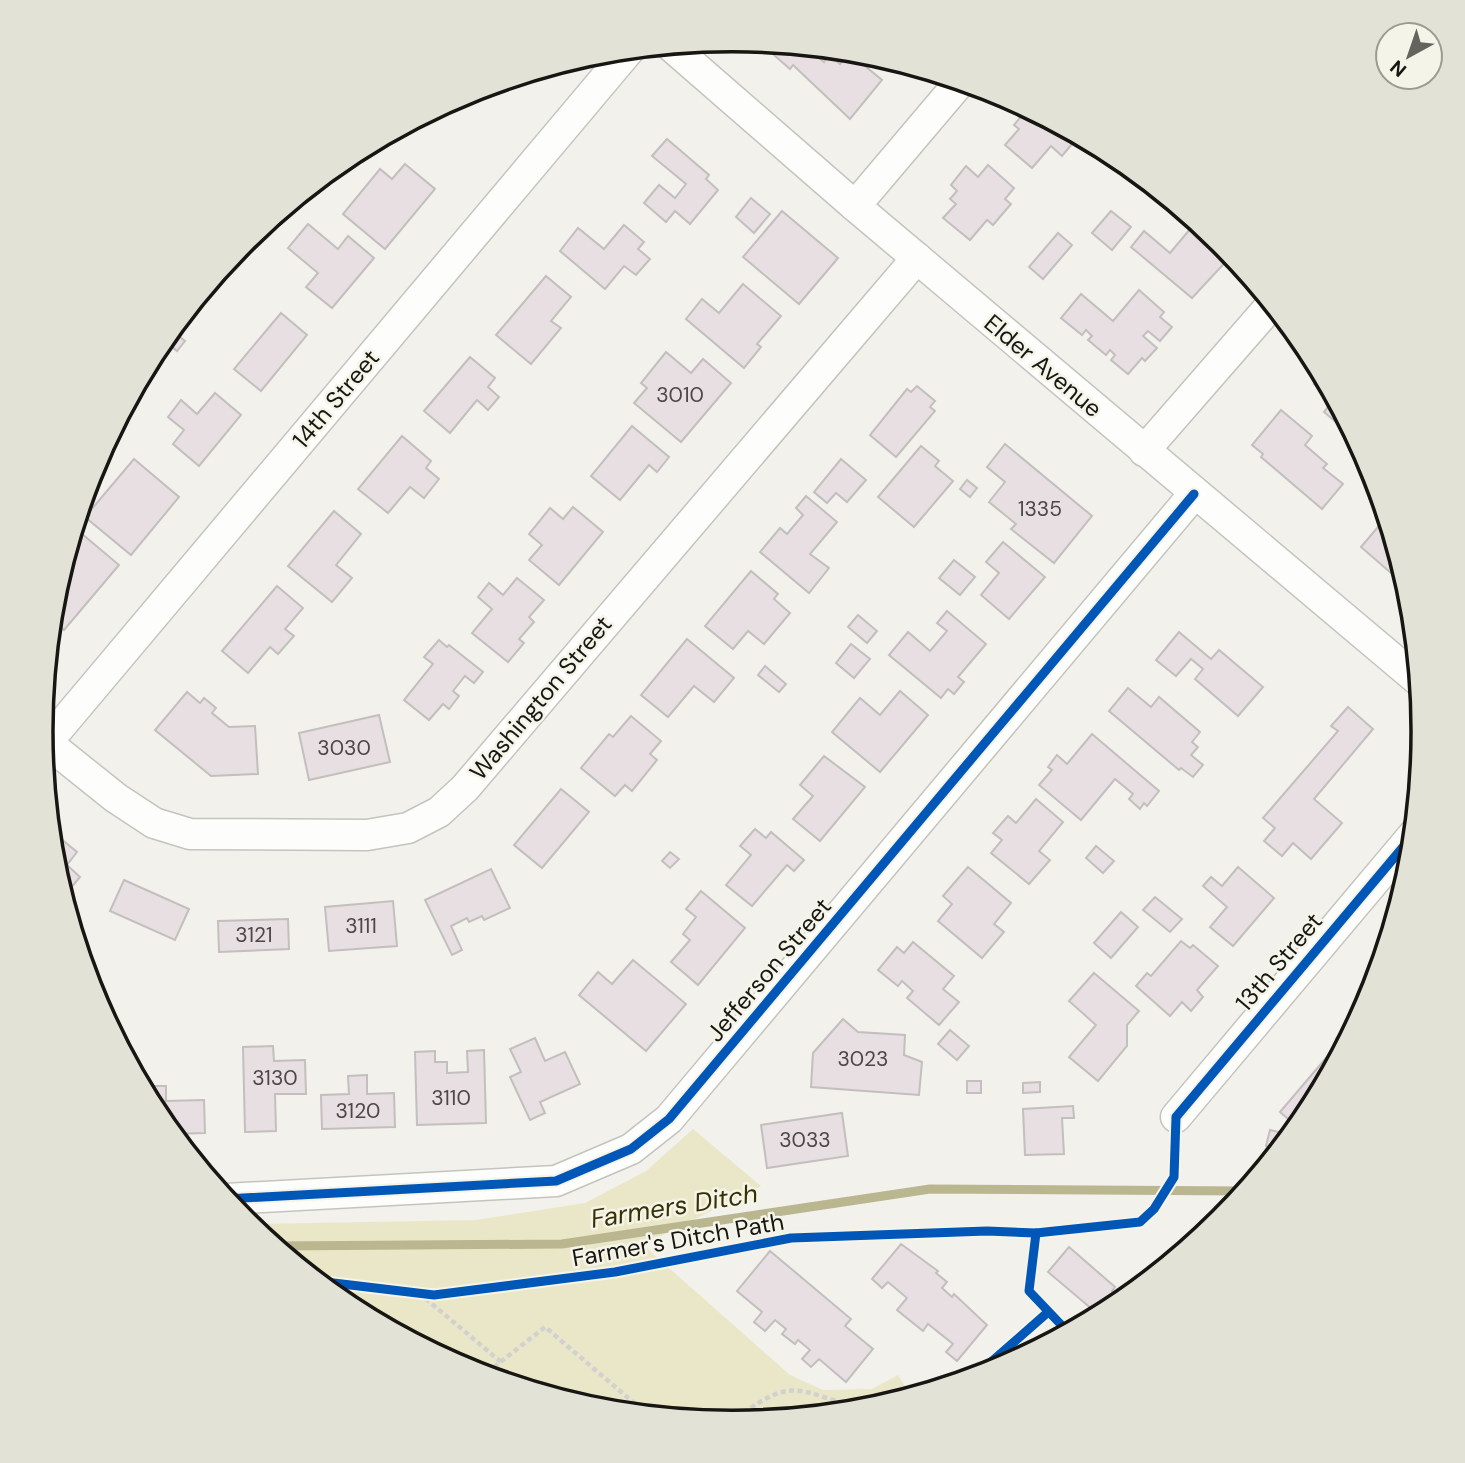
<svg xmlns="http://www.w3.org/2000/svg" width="1465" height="1463" font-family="'DM Sans',sans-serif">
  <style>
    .green { fill: #eae7c9 }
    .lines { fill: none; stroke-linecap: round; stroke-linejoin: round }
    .stream { stroke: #bab68f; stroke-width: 9 }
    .building { fill: #e8dfe3; stroke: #c2bfbe; stroke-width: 2 }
    .street-casing { stroke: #c4c4bf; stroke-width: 33 }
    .path { stroke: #d1d1cf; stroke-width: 4.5; stroke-dasharray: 5 3.5; stroke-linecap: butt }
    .street { stroke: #fdfdfc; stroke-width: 30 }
    .cycleway-casing { stroke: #f5f4e8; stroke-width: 13 }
    .cycleway { stroke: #0057b8; stroke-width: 9 }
    .labels { text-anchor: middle; stroke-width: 5; stroke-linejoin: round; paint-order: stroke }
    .number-label { font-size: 21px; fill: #4b4846 }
    .street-label { font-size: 24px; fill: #171612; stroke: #f5f4e8 }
    .water-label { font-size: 26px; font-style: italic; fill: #363104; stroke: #f5f4e8 }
    .rim { fill: none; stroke: #171612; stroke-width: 3.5 }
  </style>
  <rect width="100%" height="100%" fill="#f2f1eb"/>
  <polygon class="green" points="693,1129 761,1186 643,1245 790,1375 823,1390 872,1389 898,1375 911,1396 867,1410 732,1423 597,1409 468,1370 348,1306 248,1224 476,1220 585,1203 646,1171"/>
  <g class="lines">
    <polyline class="stream" points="275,1246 562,1244 930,1189 1245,1191"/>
  </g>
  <g class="building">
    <polygon points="771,44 808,48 824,62 829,55 840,64 849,53 882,80 850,119 793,65 790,69 767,49"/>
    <polygon points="1027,109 1077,138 1062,156 1051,146 1032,168 1005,145 1019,129 1014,125"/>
    <polygon points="667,139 709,175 706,179 718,190 690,224 675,211 666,222 644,203 659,185 675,198 686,184 652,156"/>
    <polygon points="405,164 435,189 385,249 343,214 380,169 392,179"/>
    <polygon points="988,165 1014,188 1005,199 1011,204 993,225 987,220 970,240 943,218 956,204 950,199 957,191 951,185 966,166 978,177"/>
    <polygon points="751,198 770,214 754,233 736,217"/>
    <polygon points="782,211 838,258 799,304 743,257"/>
    <polygon points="1111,211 1131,227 1112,250 1092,233"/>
    <polygon points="1196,222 1232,255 1192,298 1131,247 1144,231 1170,253"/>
    <polygon points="308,224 338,249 348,236 374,258 332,308 306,287 318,273 288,248"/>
    <polygon points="624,225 644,242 638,249 650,259 636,275 624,266 605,289 560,251 578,228 604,249"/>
    <polygon points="1058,233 1072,245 1043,279 1029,267"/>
    <polygon points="546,276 571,297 551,321 561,328 531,364 496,335"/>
    <polygon points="743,284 781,316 757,344 761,347 744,368 686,319 702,299 719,313"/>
    <polygon points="1139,290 1164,312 1160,317 1172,327 1160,341 1148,331 1143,336 1157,348 1145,361 1142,358 1128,374 1111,360 1115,355 1110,350 1106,355 1088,340 1092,336 1086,330 1082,335 1061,318 1081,294 1113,321"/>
    <polygon points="281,313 307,335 261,391 234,369"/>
    <polygon points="175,333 185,341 177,351 167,343"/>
    <polygon points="666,352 691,373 703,359 731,383 681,442 634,403 647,388 641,383"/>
    <polygon points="470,357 495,378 488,387 499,397 488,410 477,400 450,433 424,411"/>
    <polygon points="1322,374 1349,426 1345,430 1324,412 1334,400 1314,384"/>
    <polygon points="917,386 935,401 930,407 935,411 896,457 870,435 907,389 911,392"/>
    <polygon points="215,393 241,415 199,466 173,444 184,430 168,417 181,400 197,414"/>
    <polygon points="1281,410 1312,436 1305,445 1327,464 1323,468 1343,484 1322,509 1261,457 1263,454 1252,445"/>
    <polygon points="632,426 669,457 657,472 649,465 620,500 591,476"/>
    <polygon points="402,436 431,461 426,468 439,479 424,498 410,487 388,513 358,489"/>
    <polygon points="1005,444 1092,516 1054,563 1011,529 1016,524 989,502 1005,482 987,467"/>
    <polygon points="921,446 939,461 935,466 953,481 914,527 878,497"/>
    <polygon points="134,459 179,497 131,555 85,517"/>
    <polygon points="841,459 866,480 847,502 836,493 827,503 814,492"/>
    <polygon points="967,480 977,488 970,497 960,489"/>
    <polygon points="806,496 837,522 810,554 829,568 809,593 760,552 780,528 787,534 803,515 796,508"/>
    <polygon points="573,507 603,532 559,585 529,560 542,545 529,534 550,508 563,519"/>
    <polygon points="334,511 361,534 336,565 352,578 332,602 288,566"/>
    <polygon points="1383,521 1389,527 1407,587 1361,547"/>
    <polygon points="75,528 119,565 64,630 52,620 55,596"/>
    <polygon points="1003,542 1045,577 1009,619 981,595 999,573 986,562"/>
    <polygon points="954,560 975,577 960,595 939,578"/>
    <polygon points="751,571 778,594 774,599 790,613 764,644 748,631 733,649 705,626"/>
    <polygon points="517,578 544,600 529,617 534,622 519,639 524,643 508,662 472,633 492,609 478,597 489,583 503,595"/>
    <polygon points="277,586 303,608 285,629 294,636 278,654 270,647 248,673 222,651"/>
    <polygon points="947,611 986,644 958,677 964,682 954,694 948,689 941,698 889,655 908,632 930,651 947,631 937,623"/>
    <polygon points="858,615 877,631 867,643 848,627"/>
    <polygon points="1179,632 1211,659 1219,650 1263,687 1238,716 1195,679 1203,669 1191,659 1176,676 1156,660"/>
    <polygon points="687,639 734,678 714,702 694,686 668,717 641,695"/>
    <polygon points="439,640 447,647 449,645 483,672 474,683 465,676 453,691 459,696 449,709 443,704 429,720 404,700 433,664 424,657"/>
    <polygon points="851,644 870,659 854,678 836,663"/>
    <polygon points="765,666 786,684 779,692 758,675"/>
    <polygon points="1128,688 1151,707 1159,697 1200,732 1192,742 1198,747 1191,755 1203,765 1193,777 1181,768 1179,770 1109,711"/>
    <polygon points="900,691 928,715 880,772 832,732 860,698 880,715"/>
    <polygon points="187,692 200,703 204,698 216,708 212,713 229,727 255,726 258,774 211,776 155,730"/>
    <polygon points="1348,707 1373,729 1314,799 1342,823 1311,859 1293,843 1282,856 1264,841 1275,828 1263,818 1338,731 1331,726"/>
    <polygon points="379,715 390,762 309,780 299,733"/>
    <polygon points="631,716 661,741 650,754 657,760 632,791 625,785 615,796 581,768 609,734 613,737"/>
    <polygon points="1092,734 1159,791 1147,806 1144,803 1140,809 1129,799 1133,794 1115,779 1081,820 1039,785 1052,770 1048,767 1057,755 1067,764"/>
    <polygon points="824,756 865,787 820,841 793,819 813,796 800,785"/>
    <polygon points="561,789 589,812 542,868 514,845"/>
    <polygon points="1036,799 1063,822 1039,851 1050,860 1029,884 991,853 1002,840 993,833 1008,816 1016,823"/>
    <polygon points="755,829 766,838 771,832 804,860 794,871 787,865 752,906 726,885 751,855 740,846"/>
    <polygon points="60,838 77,852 67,865 80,877 64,896 53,847"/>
    <polygon points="1096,846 1114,861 1103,873 1086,858"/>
    <polygon points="670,852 679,859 670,868 662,861"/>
    <polygon points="968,867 1011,903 994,924 1004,932 982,958 938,921 952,904 943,896"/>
    <polygon points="1238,867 1274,898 1233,946 1210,927 1227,907 1203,886 1211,877 1222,886"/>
    <polygon points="491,869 510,908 484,920 482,916 469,922 467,918 451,926 462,950 452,955 425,900"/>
    <polygon points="124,880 189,909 175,940 110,911"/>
    <polygon points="701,891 745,928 698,985 671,962 690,940 683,934 696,917 686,909"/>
    <polygon points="1155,897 1182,919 1170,932 1143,910"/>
    <polygon points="393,901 397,946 329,951 325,907"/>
    <polygon points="1121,912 1138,927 1111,958 1094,943"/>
    <polygon points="288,919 289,949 219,952 218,921"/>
    <polygon points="1181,941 1190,948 1193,945 1218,966 1197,990 1203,997 1191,1011 1182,1002 1170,1016 1136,986 1147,973 1151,976"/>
    <polygon points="913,942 954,976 943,989 959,1002 939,1025 907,998 913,991 902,981 898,986 878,970 897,947 904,953"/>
    <polygon points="633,960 686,1004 646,1051 579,995 598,972 612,984"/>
    <polygon points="1094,973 1139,1011 1127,1025 1127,1046 1098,1081 1069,1057 1096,1025 1069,1001"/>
    <polygon points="1369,999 1344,1046 1336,1039"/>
    <polygon points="843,1019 858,1032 905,1035 904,1055 922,1062 919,1095 811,1087 813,1053"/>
    <polygon points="950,1030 969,1046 957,1060 938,1044"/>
    <polygon points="535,1038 545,1061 565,1052 580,1084 540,1102 545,1113 530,1120 510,1077 521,1072 510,1049"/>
    <polygon points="273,1046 274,1061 305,1060 306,1094 275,1094 276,1131 245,1132 243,1047"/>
    <polygon points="484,1050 486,1123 417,1125 415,1052 435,1051 435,1062 447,1062 447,1073 468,1072 467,1051"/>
    <polygon points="1326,1058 1334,1065 1297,1127 1280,1112"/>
    <polygon points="367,1075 367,1094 394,1093 395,1127 322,1129 321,1095 349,1094 348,1076"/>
    <rect x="967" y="1081" width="14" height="12"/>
    <polygon points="1040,1082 1040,1092 1023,1093 1023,1083"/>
    <polygon points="142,1086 166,1086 166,1101 204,1100 205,1133 173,1134 158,1115"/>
    <polygon points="1073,1106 1074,1118 1062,1118 1064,1154 1025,1155 1023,1109"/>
    <polygon points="842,1113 848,1156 767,1168 761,1125"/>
    <polygon points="1270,1130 1292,1135 1280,1149 1266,1146"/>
    <polygon points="901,1244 938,1271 936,1273 947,1282 942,1288 952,1297 954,1294 987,1325 957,1361 946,1352 953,1344 928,1324 923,1331 897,1310 907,1298 888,1282 882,1288 872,1279"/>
    <polygon points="1069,1247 1115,1287 1112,1291 1123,1301 1093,1318 1093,1310 1048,1272"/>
    <polygon points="770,1251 851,1319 845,1326 873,1349 846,1382 819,1359 811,1367 802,1359 810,1350 798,1340 795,1344 782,1334 786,1329 775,1320 765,1331 754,1322 762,1312 737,1291"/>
  </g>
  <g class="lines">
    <g class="street-casing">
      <g id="street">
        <polyline points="671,46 855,206 1419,681"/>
        <polyline points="855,206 960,82"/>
        <polyline points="1144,451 1272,304"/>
        <polyline points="46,742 116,798 154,823 190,834 367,835 408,828 439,812 465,788 917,258"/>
        <polyline points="43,747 629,50"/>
        <polyline points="1176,1117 1414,834"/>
        <polyline points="226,1199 556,1181 631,1149 669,1119 1194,494"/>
      </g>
    </g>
    <g class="path">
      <polyline points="419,1293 501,1362"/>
      <polyline points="974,1377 1047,1313"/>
      <polyline points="513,1384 494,1367 545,1327 647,1414"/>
      <path d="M730,1423C794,1374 794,1390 865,1410"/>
    </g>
    <use href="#street" class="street"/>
    <g class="cycleway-casing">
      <g id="cycleway">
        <polyline points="226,1199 556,1181 631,1149 669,1119 1194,494"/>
        <polyline points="1036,1233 1029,1291 1068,1332"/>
        <polyline points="317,1281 434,1295 615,1272 791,1238 987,1231 1036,1233 1140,1222 1154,1209 1174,1177 1176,1117 1414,834"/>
        <polyline points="974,1377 1047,1313"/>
      </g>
    </g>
    <use href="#cycleway" class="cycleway"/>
  </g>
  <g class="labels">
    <g class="number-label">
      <text x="680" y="402">3010</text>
      <text x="1040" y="516">1335</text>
      <text x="344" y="755">3030</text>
      <text x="361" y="933">3111</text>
      <text x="254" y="942">3121</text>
      <text x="863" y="1066">3023</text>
      <text x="275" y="1085">3130</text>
      <text x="451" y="1105">3110</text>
      <text x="358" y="1118">3120</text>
      <text x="805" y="1147">3033</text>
    </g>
    <g class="street-label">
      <text transform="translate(1043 366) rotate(40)" y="8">Elder Avenue</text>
      <text transform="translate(336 399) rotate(-50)" y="8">14th Street</text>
      <text transform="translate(541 698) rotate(-50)" y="8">Washington Street</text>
      <text transform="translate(1279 962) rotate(-50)" y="8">13th Street</text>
      <text transform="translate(769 970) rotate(-50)" y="8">Jefferson Street</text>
      <text transform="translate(678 1240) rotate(-10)" y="8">Farmer's Ditch Path</text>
    </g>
    <g class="water-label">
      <text transform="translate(674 1206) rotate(-9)" y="9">Farmers Ditch</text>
    </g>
  </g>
  <path d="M0 0H1465V1463H0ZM53 731a679 679 0 1 1 1358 0a679 679 0 1 1-1358 0Z" fill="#e3e2d7" fill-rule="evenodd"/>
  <path class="rim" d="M53 731a679 679 0 1 1 1358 0a679 679 0 1 1-1358 0Z"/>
  <g transform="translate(1409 56) rotate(220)"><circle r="33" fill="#f5f4e8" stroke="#9c9b92" stroke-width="2"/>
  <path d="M0-5L12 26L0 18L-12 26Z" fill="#64635e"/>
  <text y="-10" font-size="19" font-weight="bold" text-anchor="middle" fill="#171612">N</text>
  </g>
</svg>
